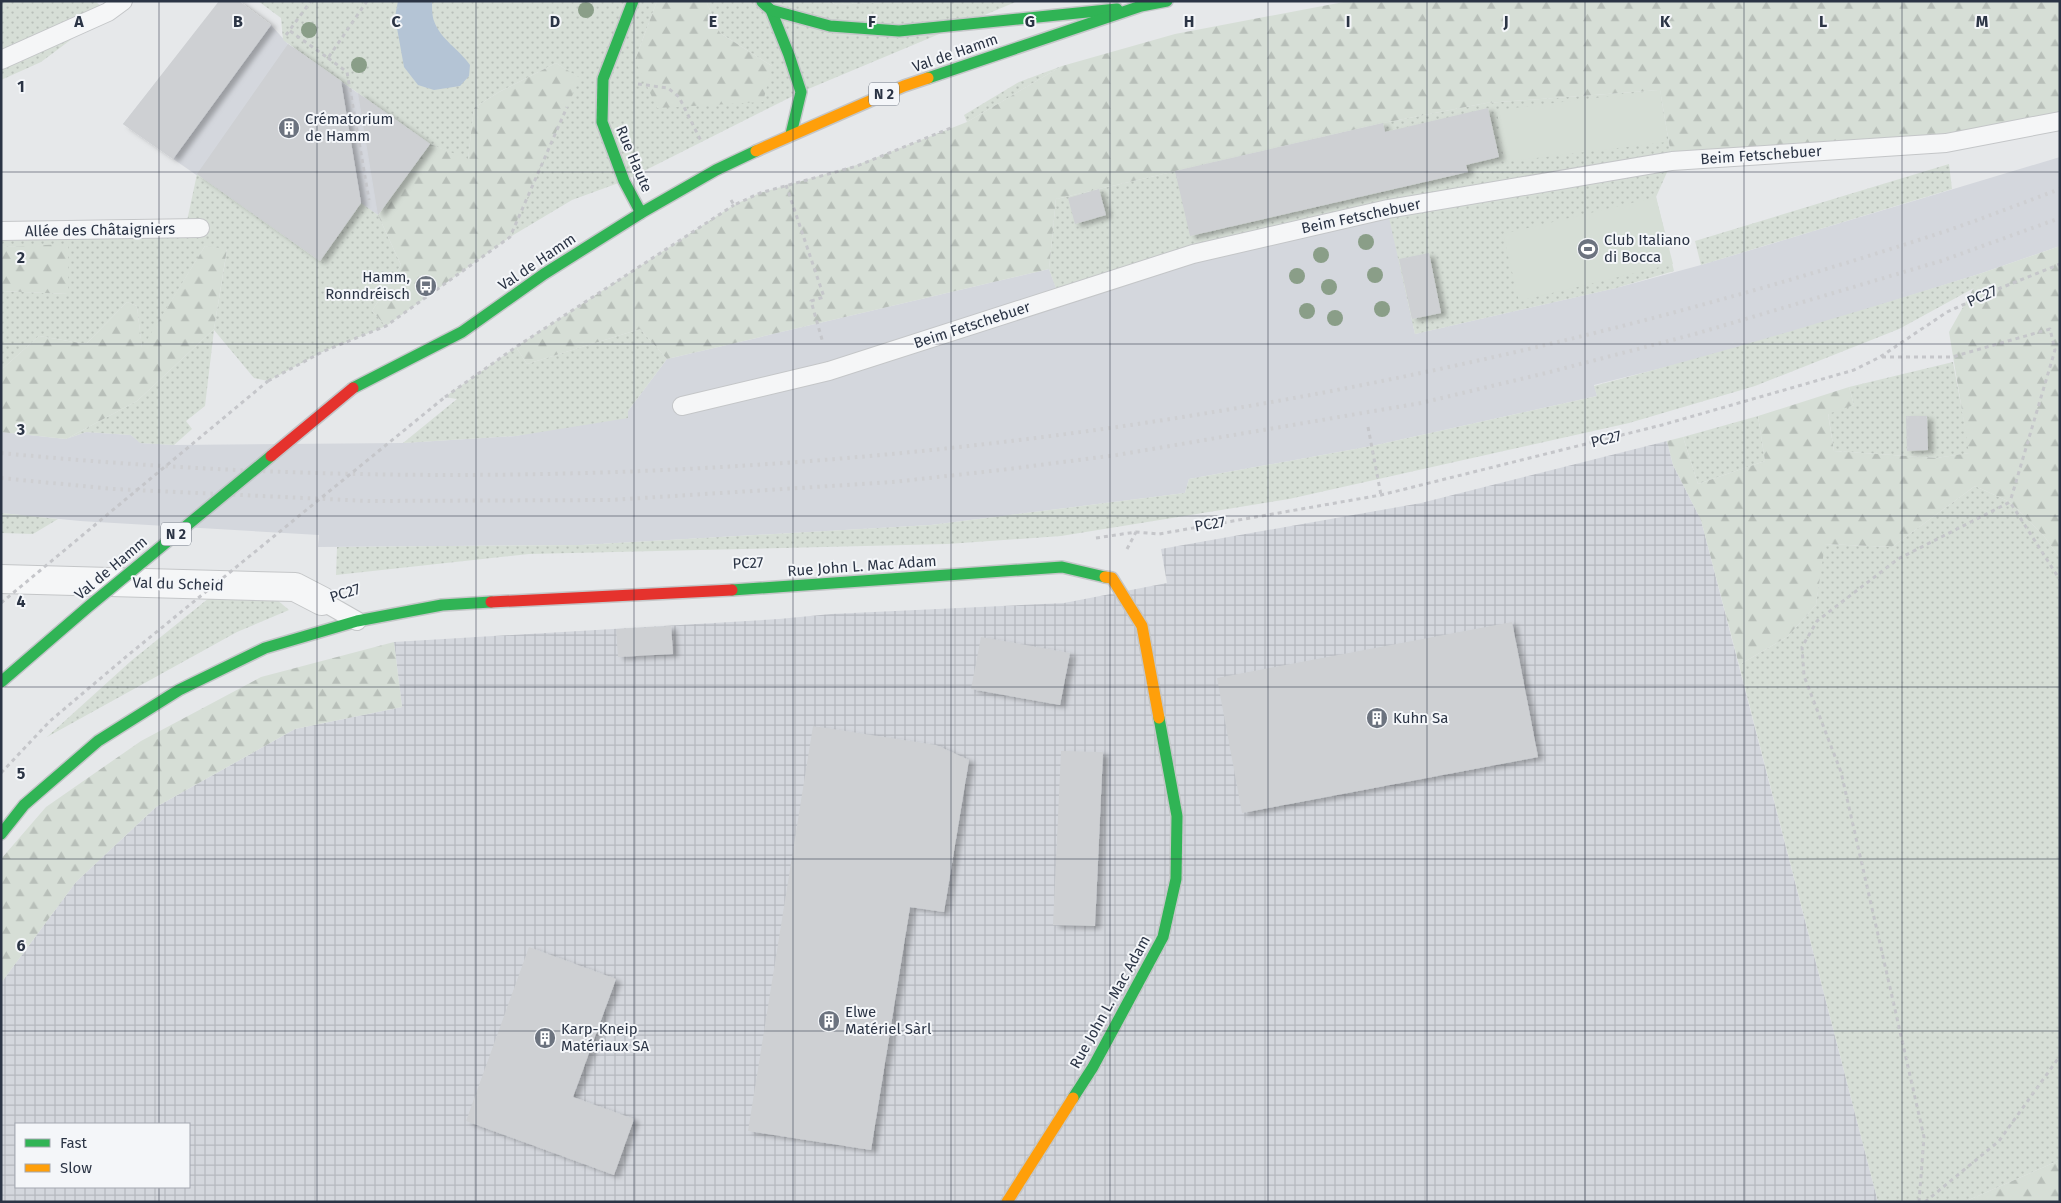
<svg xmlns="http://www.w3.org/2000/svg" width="2061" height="1203" font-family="'Fira Sans',sans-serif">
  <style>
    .built { fill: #d4d7dd }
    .industrial { fill: url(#industrial-grid); fill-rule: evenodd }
    .grass { fill: url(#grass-dots) }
    .forest { fill: url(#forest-firs) }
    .garden { fill: #d6ded6 }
    .water { fill: #b4c4d5 }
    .building { fill: #ced0d3; filter: url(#shadow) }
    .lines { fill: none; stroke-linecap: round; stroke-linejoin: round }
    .lane-casing { stroke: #c4c6c8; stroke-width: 20 }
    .street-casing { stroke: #c4c6c8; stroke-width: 30 }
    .fast-casing { stroke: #c4c6c8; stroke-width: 14 }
    .slow-casing { stroke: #c4c6c8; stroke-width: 14 }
    .jam-casing { stroke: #c4c6c8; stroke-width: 14 }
    .path { stroke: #c5c6ca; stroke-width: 3; stroke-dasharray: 4 4; stroke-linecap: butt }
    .lane { stroke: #f5f6f7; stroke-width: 18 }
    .street { stroke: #f5f6f7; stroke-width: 28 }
    .fast { stroke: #30b455; stroke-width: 11 }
    .slow { stroke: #ff9f0a; stroke-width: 11 }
    .jam { stroke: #e5322d; stroke-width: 11 }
    .rail { stroke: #cecfd2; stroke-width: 4; stroke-dasharray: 2.5 5; stroke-linecap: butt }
    .fast-bridge-casing { stroke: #c2c5c8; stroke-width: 14; stroke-linecap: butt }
    .jam-bridge-casing { stroke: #c2c5c8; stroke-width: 14; stroke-linecap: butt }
    .path-bridge { stroke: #c5c6ca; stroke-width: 3; stroke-dasharray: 4 4; stroke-linecap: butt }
    .fast-bridge { stroke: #30b455; stroke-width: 11 }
    .jam-bridge { stroke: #e5322d; stroke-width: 11 }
    .tree { fill: #8a9e88 }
    .grid { fill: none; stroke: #2b3445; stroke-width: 1; stroke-opacity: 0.55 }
    .labels { text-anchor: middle; stroke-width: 4; stroke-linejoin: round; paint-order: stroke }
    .shield { fill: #f4f6f9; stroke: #676e7b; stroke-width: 1 }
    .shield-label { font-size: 14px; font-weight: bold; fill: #2b3445 }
    .street-label { font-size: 15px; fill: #2b3445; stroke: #f4f6f9 }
    .poi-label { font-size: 15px; fill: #2b3445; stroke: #f4f6f9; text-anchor: start }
    .grid-label { font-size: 16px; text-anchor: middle; font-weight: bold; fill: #2b3445; stroke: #f4f6f9; stroke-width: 4; stroke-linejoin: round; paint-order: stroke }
  </style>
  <defs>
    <pattern id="industrial-grid" width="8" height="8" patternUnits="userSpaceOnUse" patternTransform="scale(1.25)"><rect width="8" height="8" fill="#d4d7dd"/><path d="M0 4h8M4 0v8" fill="none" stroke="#b6b9bf"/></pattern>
    <pattern id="grass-dots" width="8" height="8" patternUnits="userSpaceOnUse" patternTransform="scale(1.25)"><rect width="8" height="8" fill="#d6ded6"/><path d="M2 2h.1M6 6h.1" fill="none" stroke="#b8bfb9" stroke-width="1.8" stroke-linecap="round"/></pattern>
    <pattern id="forest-firs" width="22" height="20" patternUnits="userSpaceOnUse" patternTransform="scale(1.25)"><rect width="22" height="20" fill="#d6ded6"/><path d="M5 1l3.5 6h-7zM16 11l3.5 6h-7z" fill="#b8bfb9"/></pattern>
    <filter id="shadow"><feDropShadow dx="5.5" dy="3" stdDeviation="2.5" flood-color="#0004"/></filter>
  </defs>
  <rect width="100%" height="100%" fill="#e6e8ea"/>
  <g class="built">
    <polygon points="220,1 271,25 288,44 430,144 378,215 361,204 320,261 123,124"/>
    <polygon points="2060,157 2060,246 1982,273 1820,324 1698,359 1594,385 1597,396 1372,446 1189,479 1185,493 931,525 582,545 318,547 319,535 80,521 1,513 1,432 66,439 86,432 131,435 141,443 174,445 403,443 516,436 628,411 667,359 1049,269 1059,296 1388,209 1415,334 1616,288 1701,265"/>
  </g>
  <path class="industrial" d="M1667,441L1673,465L1701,520L1878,1202H1V983L76,882L156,807L295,729L402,707L394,642L779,619L831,614L1064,603L1167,583L1161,549L1421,503ZM16,1124H189V1187H16Z"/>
  <g class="grass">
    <polygon points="1,1 95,1 108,12 41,62 1,80"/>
    <polygon points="258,1 657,1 635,60 772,66 720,33 706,1 824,1 838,5 897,1 1018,1 801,92 624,181 572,200 510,237 579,78 556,63 499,92 474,108 468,160 430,144 283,40 281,18"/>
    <polygon points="1062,66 967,122 964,115 1019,82"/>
    <polygon points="1660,90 1672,161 1656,197 1674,271 1616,288 1415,334 1387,209 1059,297 1049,269 1056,199 1383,123 1486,103"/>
    <polygon points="1949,164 1952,189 1701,265 1695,241"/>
    <polygon points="197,174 320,261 361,203 378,215 401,265 372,311 386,326 322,352 268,381 254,378 214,330 205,406 186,421 192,429 174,445 140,443 131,435 86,432 66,439 137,401 214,329 227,250 205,246 142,349 137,306 127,302 86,344 39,336 1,370 1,291 68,294 68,245 1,247 1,224 187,221"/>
    <path d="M1982,273L1974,288L1899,329L1755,386L1629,423L1289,499L1061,536L947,544L529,554L336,575L337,547L582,545L931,525L1185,493L1189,479L1372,446L1597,396L1594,386C1725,352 1853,313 1982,273Z"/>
    <polygon points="640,329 667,359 628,411 628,418 516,436 403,443 457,399 445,397 516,347 527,364"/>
    <polygon points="1953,362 1970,453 1936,458 1834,451 1828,413 1854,405 1849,387"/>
    <polygon points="1758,416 1765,461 1698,484 1683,437"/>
    <polygon points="1975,486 2010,502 2044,536 2060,558 2060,1160 1964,1202 1878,1202 1739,665 1787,637 1816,605 1824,544 1892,547"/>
    <polygon points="1,513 58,519 33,534 1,533"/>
    <polygon points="209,598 276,599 289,610 237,632 47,737 131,661"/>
  </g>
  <g class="forest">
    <polygon points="657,1 706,1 720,33 772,66 763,102 657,108 635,60"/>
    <polygon points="824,1 897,1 838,5"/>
    <polygon points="1349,1 2060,1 2060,121 1946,143 1672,161 1660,90 1486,103 1383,123 1056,199 1049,269 667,359 640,329 527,364 516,347 734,205 760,193 857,165 967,122 1062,66 1175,34"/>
    <polygon points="556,63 580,78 510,237 386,326 372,311 401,265 378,215 430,144 468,159 474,108 499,92"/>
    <polygon points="68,244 68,294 1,291 1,247"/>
    <polygon points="205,246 227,249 214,329 137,401 66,439 1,432 1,370 39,336 86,344 127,302 137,306 142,348"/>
    <polygon points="2060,246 2060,558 2044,536 2010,502 1975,486 1892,547 1825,544 1816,605 1787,637 1739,665 1701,520 1673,465 1667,441 1683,437 1698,484 1765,461 1758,416 1849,387 1854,405 1828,414 1834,451 1936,458 1969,453 1949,332 1982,273"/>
    <polygon points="394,642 402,707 295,729 156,807 76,882 1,983 1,859 46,807 141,741 261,677"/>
    <polygon points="2060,1160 2060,1202 1964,1202"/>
  </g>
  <g class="garden">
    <polygon points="1660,90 1667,142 1504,162 1497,110"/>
    <polygon points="1656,197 1673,264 1519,301 1503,234"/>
  </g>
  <path class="water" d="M398,1H432C432,7 432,16 434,21C441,40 459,49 470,65L469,76L460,86L434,90L418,85L404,67L395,17Z"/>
  <g class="building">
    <polygon points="219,1 239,1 271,25 173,159 123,124"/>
    <polygon points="288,44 341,81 361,203 320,261 197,174"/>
    <polygon points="358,93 430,144 378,215"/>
    <polygon points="1488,108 1499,157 1466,165 1468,172 1190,236 1175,171 1383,123 1385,132"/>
    <polygon points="1099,189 1106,215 1075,224 1068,198"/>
    <polygon points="1429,253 1441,313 1412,319 1399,259"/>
    <polygon points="1906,416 1927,416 1928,450 1907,451"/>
    <polygon points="1512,622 1538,757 1242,813 1217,678"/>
    <polygon points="671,626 673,654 618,657 616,629"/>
    <polygon points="981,637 1070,653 1060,705 971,689"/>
    <polygon points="813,726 936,745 969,760 944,912 910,907 871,1150 748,1131"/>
    <polygon points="1061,751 1103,752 1095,926 1053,925"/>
    <polygon points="529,947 616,979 573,1097 634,1119 614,1175 466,1121"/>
  </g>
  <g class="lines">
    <g class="lane-casing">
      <g id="lane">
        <polyline points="1,60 108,12 123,1"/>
        <polyline points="1,231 200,228"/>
        <polyline points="682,406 829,371 1193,254 1388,209 1672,161 1946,143 2060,121"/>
        <polyline points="322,601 357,621"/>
      </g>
    </g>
    <g class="street-casing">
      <polyline id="street" points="1,579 295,587 322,601"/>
    </g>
    <g class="fast-casing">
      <g id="fast">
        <polyline points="633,1 603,79 602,122 624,181 641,213"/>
        <polyline points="762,2 771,10 789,55 801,92 791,134"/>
        <polyline points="771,10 830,26 899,31 1117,9"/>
        <polyline points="928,78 1141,6 1167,1"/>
        <polyline points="353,388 462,332 544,274 641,213 716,170 756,151"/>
        <polyline points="732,590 1062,567 1105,577"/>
        <polyline points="1,834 24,805 98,741 179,690 265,648 357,621 442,605 491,602"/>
        <polyline points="1073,1098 1093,1067 1163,937 1176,879 1177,816 1159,718"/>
      </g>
    </g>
    <g class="slow-casing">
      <g id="slow">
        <polyline points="756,151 904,86 928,78"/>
        <polyline points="1105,577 1112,578 1142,626 1159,718"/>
        <polyline points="1007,1202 1073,1098"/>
      </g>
    </g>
    <g class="jam-casing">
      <polyline id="jam" points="491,602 732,590"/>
    </g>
    <g class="path">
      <polyline points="290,31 328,58 367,1"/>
      <polyline points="286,35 311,1"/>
      <polyline points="328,58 347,72 369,200"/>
      <polyline points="638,84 668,88 679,97 701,141"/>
      <polyline points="786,185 824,297 811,301 823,343"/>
      <polyline points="731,200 734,205 760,193 857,166 953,127"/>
      <polyline points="1882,357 1952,357 2050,329 2055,350 2010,502"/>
      <polyline points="268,381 322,352 386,326 510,237 567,107"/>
      <polyline points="445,397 516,347 734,205"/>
      <polyline points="1368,427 1381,495"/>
      <polyline points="1096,538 1136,532 1159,534 1381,495 1662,425 1854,370 1880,357 1947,312 1998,289 2060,264"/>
      <polyline points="1127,549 1136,532"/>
      <polyline points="1919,1202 1924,1137 1841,772 1804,676 1802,647 1817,621 1898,559 2010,502 2060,580"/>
      <polyline points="1925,1202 1999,1141 2060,1056"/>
    </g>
    <use href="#lane" class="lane"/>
    <use href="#street" class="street"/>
    <use href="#fast" class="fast"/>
    <use href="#slow" class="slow"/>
    <use href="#jam" class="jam"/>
    <g class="rail">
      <path d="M1,453C655,517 1307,440 1931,236C1974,222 2017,205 2060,189"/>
      <polyline points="1,478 113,489 368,501 611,500 893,482 1001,470 1117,455 1421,403 1546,373 1695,334 1941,261 2060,218"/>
    </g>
    <g class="fast-bridge-casing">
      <polyline id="fast-bridge" points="1,682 88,607 271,456"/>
    </g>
    <g class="jam-bridge-casing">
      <polyline id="jam-bridge" points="271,456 353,388"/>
    </g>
    <g class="path-bridge">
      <polyline points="1,603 268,381"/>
      <polyline points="1,773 50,721 127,656 445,397"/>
    </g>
    <use href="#fast-bridge" class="fast-bridge"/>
    <use href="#jam-bridge" class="jam-bridge"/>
  </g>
  <g class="tree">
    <circle cx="586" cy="10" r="8"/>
    <circle cx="309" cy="30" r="8"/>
    <circle cx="359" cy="65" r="8"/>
    <circle cx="1366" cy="242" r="8"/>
    <circle cx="1321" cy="255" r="8"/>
    <circle cx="1375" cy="275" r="8"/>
    <circle cx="1297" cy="276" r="8"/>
    <circle cx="1329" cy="287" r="8"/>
    <circle cx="1382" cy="309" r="8"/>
    <circle cx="1307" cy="311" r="8"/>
    <circle cx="1335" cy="318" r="8"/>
  </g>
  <path class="grid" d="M159,1V1124M317,1V1202M476,1V1202M634,1V1202M793,1V1202M951,1V1202M1110,1V1202M1268,1V1202M1427,1V1202M1585,1V1202M1744,1V1202M1902,1V1202M1,172H2060M1,344H2060M1,516H2060M1,687H2060M1,859H2060M1,1031H2060M159,1187V1202"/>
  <defs>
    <g id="building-disc" transform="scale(1.125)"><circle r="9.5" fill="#6c737f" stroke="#f4f6f9"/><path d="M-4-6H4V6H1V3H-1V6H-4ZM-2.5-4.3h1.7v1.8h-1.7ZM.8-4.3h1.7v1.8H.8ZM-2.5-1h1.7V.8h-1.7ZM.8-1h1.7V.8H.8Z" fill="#fff"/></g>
    <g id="stadium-disc" transform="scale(1.125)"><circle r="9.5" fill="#6c737f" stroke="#f4f6f9"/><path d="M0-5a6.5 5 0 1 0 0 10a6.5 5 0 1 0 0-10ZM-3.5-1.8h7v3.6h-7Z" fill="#fff"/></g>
    <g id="bus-disc" transform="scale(1.125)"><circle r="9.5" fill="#6c737f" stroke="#f4f6f9"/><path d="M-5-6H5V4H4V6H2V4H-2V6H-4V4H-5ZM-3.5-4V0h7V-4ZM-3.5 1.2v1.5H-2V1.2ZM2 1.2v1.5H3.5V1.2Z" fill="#fff"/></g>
  </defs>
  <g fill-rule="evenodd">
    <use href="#building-disc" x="289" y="128"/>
    <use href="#stadium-disc" x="1588" y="249"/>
    <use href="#bus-disc" x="426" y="286"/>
    <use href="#building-disc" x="1377" y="718"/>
    <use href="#building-disc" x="829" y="1021"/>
    <use href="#building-disc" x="545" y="1038"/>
  </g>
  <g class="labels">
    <g class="shield">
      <rect x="869" y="82.5" width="30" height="23" rx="4"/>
      <rect x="161" y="522.5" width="30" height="23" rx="4"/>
    </g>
    <g class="shield-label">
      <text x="884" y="99">N 2</text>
      <text x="176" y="539">N 2</text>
    </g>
    <g class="street-label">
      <text transform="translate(955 53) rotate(-19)" y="5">Val de Hamm</text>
      <text transform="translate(1761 155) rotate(-4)" y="5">Beim Fetschebuer</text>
      <text transform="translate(634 159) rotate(67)" y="5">Rue Haute</text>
      <text transform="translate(1361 216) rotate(-12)" y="5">Beim Fetschebuer</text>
      <text transform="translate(100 230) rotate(-1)" y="5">Allée des Châtaigniers</text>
      <text transform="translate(537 262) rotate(-34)" y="5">Val de Hamm</text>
      <text transform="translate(1982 296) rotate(-24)" y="5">PC27</text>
      <text transform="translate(972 325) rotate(-18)" y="5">Beim Fetschebuer</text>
      <text transform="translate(1606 439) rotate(-14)" y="5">PC27</text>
      <text transform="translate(1210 524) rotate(-10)" y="5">PC27</text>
      <text transform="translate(748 563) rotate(-3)" y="5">PC27</text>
      <text transform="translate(862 566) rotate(-4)" y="5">Rue John L. Mac Adam</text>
      <text transform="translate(111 568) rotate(-40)" y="5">Val de Hamm</text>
      <text transform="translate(178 584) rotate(2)" y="5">Val du Scheid</text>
      <text transform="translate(345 593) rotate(-18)" y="5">PC27</text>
      <text transform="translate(1110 1002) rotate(-61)" y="5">Rue John L. Mac Adam</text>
    </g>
    <g class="poi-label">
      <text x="305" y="124">Crématorium<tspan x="305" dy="17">de Hamm</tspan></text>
      <text x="1604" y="245">Club Italiano<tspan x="1604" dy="17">di Bocca</tspan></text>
      <text x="410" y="282" text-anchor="end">Hamm,<tspan x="410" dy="17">Ronndréisch</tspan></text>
      <text x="1393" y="723">Kuhn Sa</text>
      <text x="845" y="1017">Elwe<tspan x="845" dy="17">Matériel Sàrl</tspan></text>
      <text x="561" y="1034">Karp-Kneip<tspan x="561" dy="17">Matériaux SA</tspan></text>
    </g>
  </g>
  <g class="grid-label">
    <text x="79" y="27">A</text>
    <text x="238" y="27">B</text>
    <text x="396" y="27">C</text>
    <text x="555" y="27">D</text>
    <text x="713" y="27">E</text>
    <text x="872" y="27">F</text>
    <text x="1030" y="27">G</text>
    <text x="1189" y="27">H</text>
    <text x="1348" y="27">I</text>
    <text x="1506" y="27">J</text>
    <text x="1665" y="27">K</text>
    <text x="1823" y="27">L</text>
    <text x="1982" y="27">M</text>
    <text x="21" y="92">1</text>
    <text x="21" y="263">2</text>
    <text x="21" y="435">3</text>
    <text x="21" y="607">4</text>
    <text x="21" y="779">5</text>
    <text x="21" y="951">6</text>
  </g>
  <rect width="2061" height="1203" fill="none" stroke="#2b3445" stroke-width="5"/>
  <rect x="15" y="1123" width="175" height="65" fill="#f4f6f9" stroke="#a4a8b1"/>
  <rect x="25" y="1139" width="25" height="8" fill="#30b455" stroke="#a4a8b1"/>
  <text x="60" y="1148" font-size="15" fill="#2b3445">Fast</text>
  <rect x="25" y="1164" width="25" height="8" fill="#ff9f0a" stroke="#a4a8b1"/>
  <text x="60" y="1173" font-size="15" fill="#2b3445">Slow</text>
</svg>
